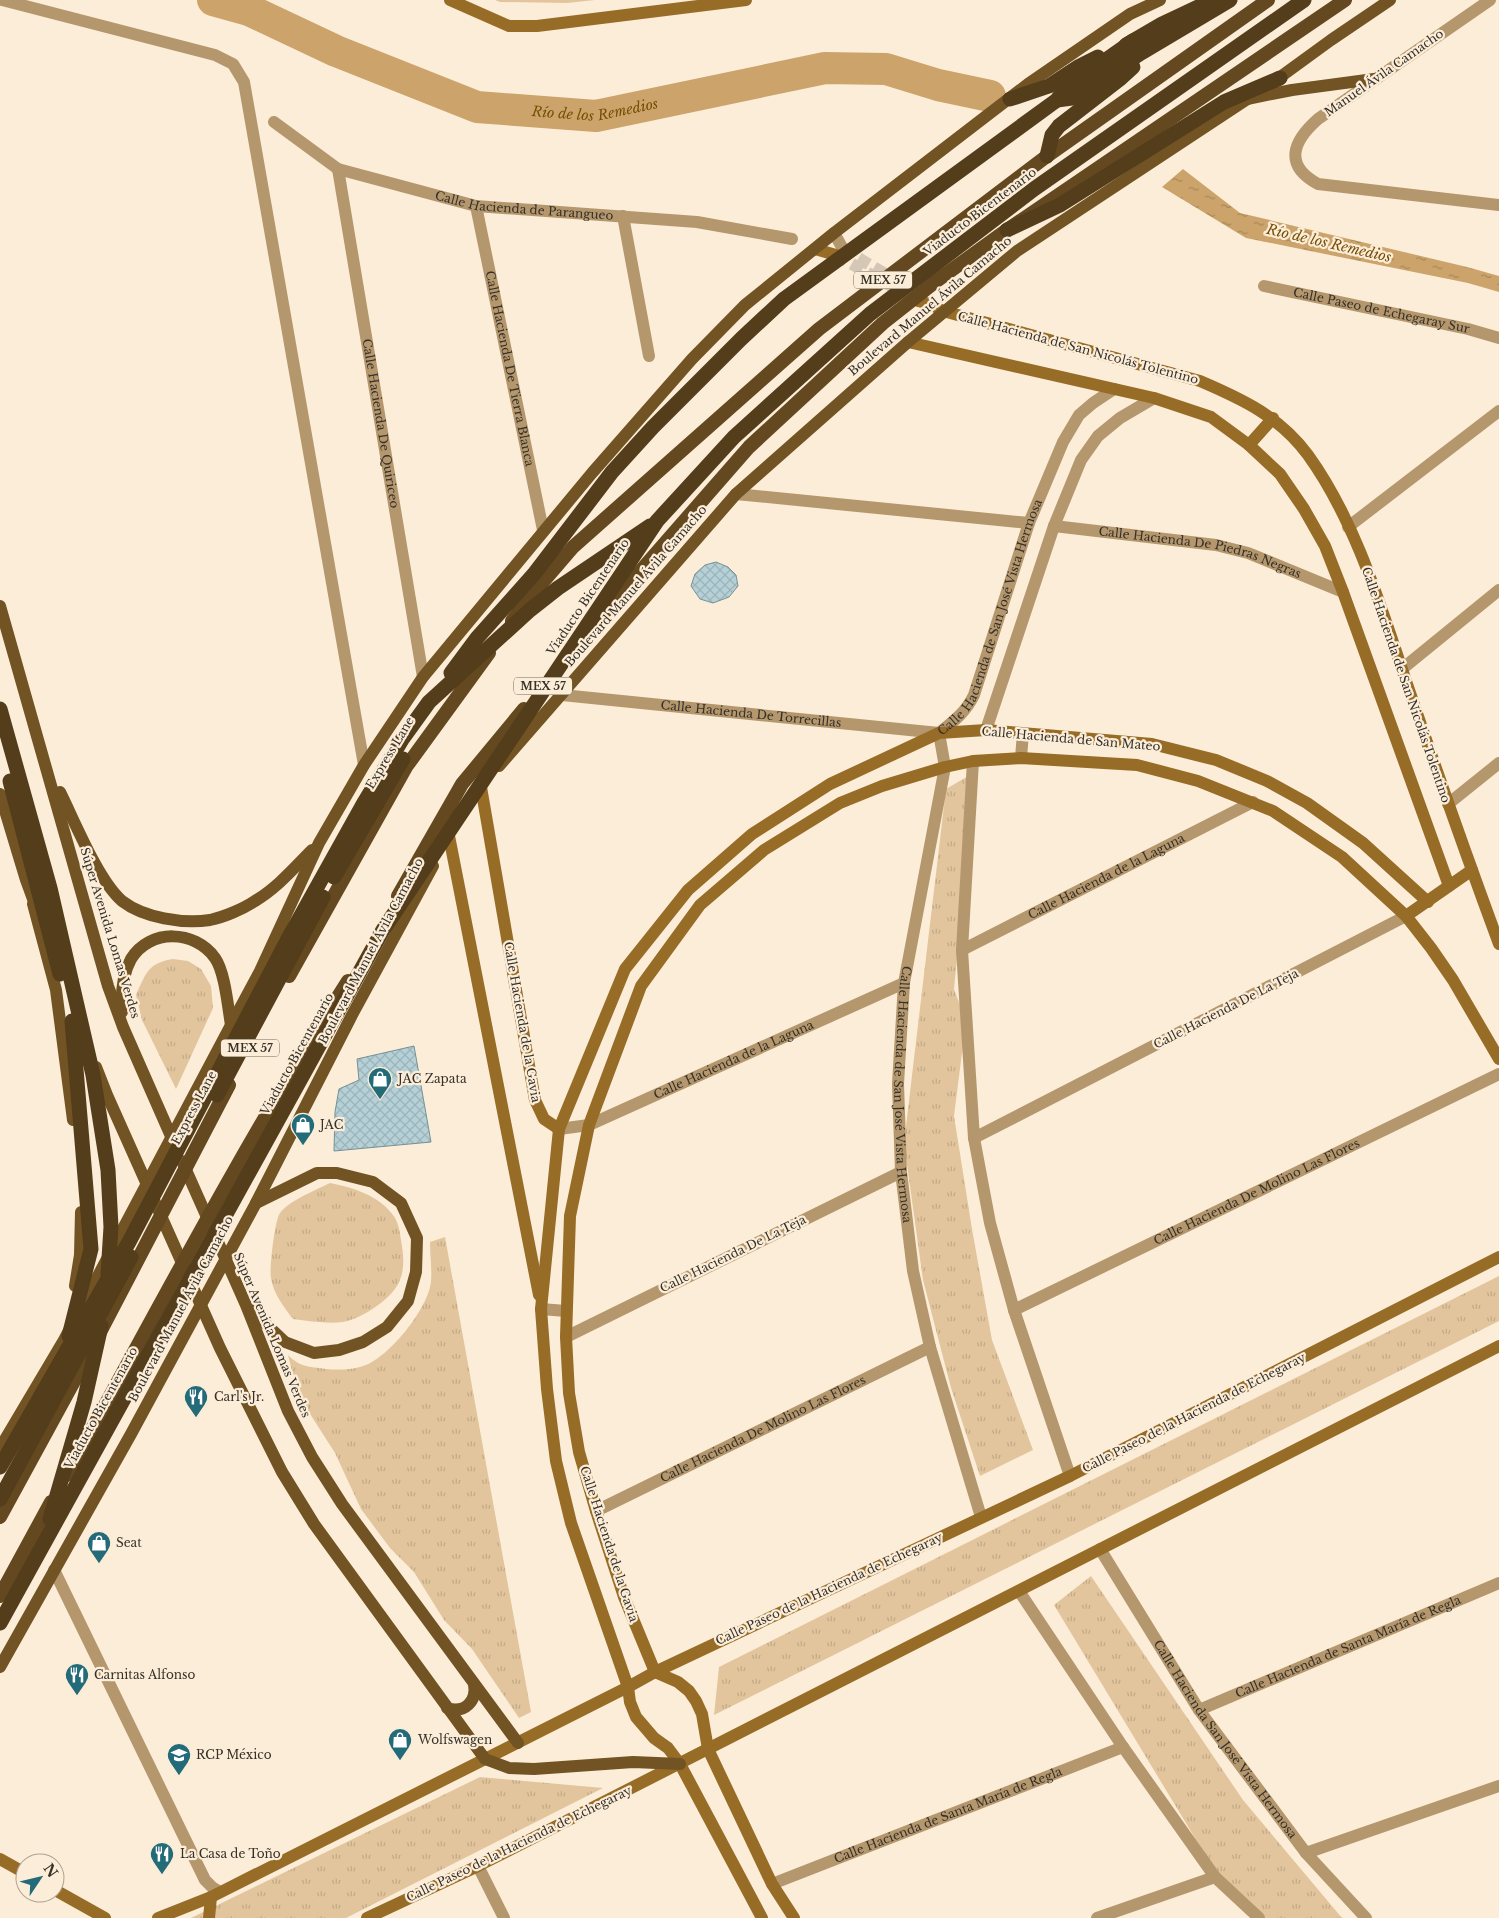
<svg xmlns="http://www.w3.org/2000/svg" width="1499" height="1918" font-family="'Libre Baskerville',serif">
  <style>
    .grass { fill: url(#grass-tufts) }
    .water { fill: url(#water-ripples) }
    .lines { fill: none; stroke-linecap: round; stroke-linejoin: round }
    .river { stroke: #cca46b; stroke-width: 32 }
    .building { fill: url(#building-cross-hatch); stroke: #759095 }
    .tertiary-tunnel { stroke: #d4c7b5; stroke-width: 12; stroke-dasharray: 12 6; stroke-linecap: butt }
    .secondary-tunnel { stroke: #d4c7b5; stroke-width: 12; stroke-dasharray: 12 6; stroke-linecap: butt }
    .minor { stroke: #b5976e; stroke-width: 12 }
    .tertiary { stroke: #b5976e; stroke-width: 12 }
    .secondary { stroke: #976c27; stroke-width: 12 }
    .primary { stroke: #725324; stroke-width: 12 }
    .trunk { stroke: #634820; stroke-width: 14 }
    .motorway { stroke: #543d1b; stroke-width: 15 }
    .labels { text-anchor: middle; stroke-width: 4.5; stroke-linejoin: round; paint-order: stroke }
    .shield { fill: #fcedd8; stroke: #71695d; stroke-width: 1 }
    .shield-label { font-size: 11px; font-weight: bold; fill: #353028 }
    .street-label { font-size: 12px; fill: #353028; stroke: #fcedd8 }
    .poi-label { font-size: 12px; fill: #353028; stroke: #fcedd8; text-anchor: start }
    .water-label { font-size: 14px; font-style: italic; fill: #754f05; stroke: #fcedd8 }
  </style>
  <defs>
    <pattern id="grass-tufts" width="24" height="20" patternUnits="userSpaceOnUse" patternTransform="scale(1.25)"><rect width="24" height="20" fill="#e2c59d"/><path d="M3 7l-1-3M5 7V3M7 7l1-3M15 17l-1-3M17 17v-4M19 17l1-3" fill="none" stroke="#c2aa87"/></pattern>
    <pattern id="water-ripples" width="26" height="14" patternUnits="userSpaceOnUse" patternTransform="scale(1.25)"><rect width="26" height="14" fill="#cca46b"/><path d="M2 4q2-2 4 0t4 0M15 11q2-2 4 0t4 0" fill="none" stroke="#a68658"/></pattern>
    <pattern id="building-cross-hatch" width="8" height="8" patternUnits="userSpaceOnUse" patternTransform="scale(1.25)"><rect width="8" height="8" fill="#b5d1d7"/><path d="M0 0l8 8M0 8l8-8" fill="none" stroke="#9cb4b9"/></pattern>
  </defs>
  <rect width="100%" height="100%" fill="#fcedd8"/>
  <g class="grass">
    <polygon points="495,0 595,0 567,3 500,2"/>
    <polygon points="975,772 954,989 966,1021 954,1116 972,1229 992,1340 1033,1450 980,1476 951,1388 923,1280 904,1143 946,789"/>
    <path d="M173,959L188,961L201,969L211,986L213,1008L176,1089L142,1020L136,995C146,973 148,963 173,959Z"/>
    <path d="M330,1183C354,1188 378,1195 393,1215C398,1221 400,1232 401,1240C407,1273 402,1289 374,1308C365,1314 354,1320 343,1322C327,1324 309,1321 293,1319C284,1307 273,1293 271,1278C269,1269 275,1219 280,1213C290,1200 316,1190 330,1183Z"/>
    <path d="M445,1237L531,1712L519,1718L472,1649L444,1620L414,1572L390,1548L361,1509L335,1453L305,1406L296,1387L288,1355C301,1368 308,1366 326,1369C337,1370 349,1370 360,1367C387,1361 429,1308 431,1281C432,1269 430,1255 430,1242Z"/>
    <polygon points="1499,1276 1499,1321 714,1715 719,1667"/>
    <polygon points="1091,1576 1243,1800 1342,1918 1264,1918 1218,1876 1054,1605"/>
    <polygon points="480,1777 603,1788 346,1918 191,1918"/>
  </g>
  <polygon class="water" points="1183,169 1240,213 1467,267 1499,276 1499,292 1468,283 1246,238 1162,187"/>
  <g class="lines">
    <path class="river" id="s1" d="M213,0L249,10L336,51L477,107L596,116L825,68L886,69L938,85L990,96"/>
  </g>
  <g class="building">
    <polygon points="716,562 728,567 736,575 738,586 729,597 713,603 700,599 691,586 695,574 705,565"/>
    <polygon points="414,1046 431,1142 334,1151 335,1112 339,1089 359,1080 357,1059"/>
  </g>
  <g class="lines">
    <polyline class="tertiary-tunnel" points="843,249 912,290"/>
    <polyline class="secondary-tunnel" points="836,255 907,295"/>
    <g class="minor">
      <polyline points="2,0 215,55 233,64 244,82 364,765"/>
      <path id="s2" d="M274,122L338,169L476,206L697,222L792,239"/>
      <path id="s3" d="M338,169L423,677"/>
      <path id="s4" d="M476,206L543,530"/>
      <polyline points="623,216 649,356"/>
      <path id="s5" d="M1264,286L1468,329L1499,338"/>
      <polyline points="736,494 1029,523"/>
      <path id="s6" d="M1054,526L1216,545L1248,553L1343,592"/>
      <polyline points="1348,527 1499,411"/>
      <polyline points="1402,669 1499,590"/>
      <path id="s7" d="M562,695L939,733"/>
      <polyline points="986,730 1054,526 1081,460 1098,436 1120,418 1154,398"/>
      <path id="s8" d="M939,733L945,767L904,983L898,1084L901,1172L913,1271L930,1347L981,1517"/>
      <path id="s9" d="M939,733C954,721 966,712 974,695L1029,523L1063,442L1079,415L1093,403L1114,389"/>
      <polyline points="1021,758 1023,733"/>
      <polyline points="973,761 962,950 974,1138 990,1223 1014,1310 1070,1476"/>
      <polyline points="1448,804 1499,763"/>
      <path id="s10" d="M962,950L1253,802"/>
      <path id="s11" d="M559,1129L589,1125L904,983"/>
      <polyline points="974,1138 1406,916"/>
      <polyline points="541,1309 566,1311"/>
      <path id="s12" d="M1014,1310L1499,1074"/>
      <polyline points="566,1337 901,1172"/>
      <path id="s13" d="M596,1511L930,1347"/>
      <path id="s14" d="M1100,1549L1199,1710L1306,1853L1366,1918"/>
      <polyline points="54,1570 205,1880 212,1887 220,1892"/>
      <polyline points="1019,1591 1123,1747 1215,1877 1259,1918"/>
      <path id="s15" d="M1199,1710L1499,1583"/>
      <polyline points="1306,1853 1499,1786"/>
      <polyline points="478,1866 504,1918"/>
      <path id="s16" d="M772,1884L1123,1747"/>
      <polyline points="1097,1918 1215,1877"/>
    </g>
    <g class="tertiary">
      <path d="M1490,0L1318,119C1293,141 1283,165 1318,184L1499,205"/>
      <polyline points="834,233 843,249"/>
    </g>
    <g class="secondary">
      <polyline points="450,0 509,26 537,26 746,0"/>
      <polyline points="815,249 836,255"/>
      <path d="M918,301L930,304L943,311L1200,381C1242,399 1279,416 1308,455C1357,523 1382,611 1409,690C1438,775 1468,860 1499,944"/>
      <polyline points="908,342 1154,398 1211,417 1249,445 1280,474 1304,509 1325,546 1343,592 1449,886"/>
      <polyline points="1249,445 1273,418"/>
      <polyline points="481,787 535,1100 544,1119 559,1129"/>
      <polyline points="449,836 539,1295"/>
      <polyline points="1406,916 1472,870"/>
      <polyline points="0,1859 25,1873"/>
      <polyline points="55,1890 105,1918"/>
      <polyline points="158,1918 211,1897 628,1687 655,1672 1070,1476 1499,1257"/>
      <polyline points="209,1918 211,1897"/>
      <polyline points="367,1918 478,1866 1499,1346"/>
      <polyline points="762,1918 680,1764 668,1748 654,1738 636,1717 630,1702 628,1687 571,1523 556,1461 547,1389 541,1309 559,1129 625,969 688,890 752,834 830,784 939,733 986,730 1152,744 1216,760 1267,781 1307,803 1363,843 1428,902"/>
      <polyline points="794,1918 772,1884 708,1749 702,1714 696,1701 689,1691 678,1682 655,1672 624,1597 596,1511 579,1452 569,1393 566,1337 570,1216 589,1125 641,986 700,905 764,850 840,803 882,786 945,767 973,761 1021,758 1137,765 1198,781 1273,811 1342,857 1406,916 1431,948 1453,980 1499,1059"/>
    </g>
    <g class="primary">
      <polyline points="1272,83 1331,40 1390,0"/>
      <polyline points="1247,99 1292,90 1374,79"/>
      <polyline points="0,606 108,986 123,1027 174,1143"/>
      <polyline points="499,766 736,494 908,342 1017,251 1255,94"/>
      <path d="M60,792C75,822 98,880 122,901C144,918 183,924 210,920C224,917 243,909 255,901C277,888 294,868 312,850"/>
      <polyline points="0,794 26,880 37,910"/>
      <polyline points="33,904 56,990 73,1120"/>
      <path d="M122,1012C121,994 122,975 131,959C150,928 195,930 215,958C225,972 228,1008 231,1025"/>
      <polyline points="96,1067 107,1095 220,1348 282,1472 314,1524 485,1759 509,1768 534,1769 633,1762 680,1764"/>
      <polyline points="182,1161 246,1305 288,1411 312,1457 342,1504 518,1743"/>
      <polyline points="75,1286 80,1255 81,1212"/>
      <polyline points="251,1310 285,1342 314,1353 339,1350 363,1342 387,1327 408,1301 416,1272 417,1238 401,1203 373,1182 337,1173 317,1173 256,1203"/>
      <polyline points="0,1448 64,1340 231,1025 260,971 319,843 364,765 423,677 592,473 692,359 745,305 834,233 1028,84 1130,14 1160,0"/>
      <polyline points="0,1667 131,1434 256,1203 352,1015 433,866"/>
      <path d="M447,1708C465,1714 477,1701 474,1684"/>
    </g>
    <g class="trunk">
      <polyline points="512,621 530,597 573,547 819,329 1047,156 1268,0"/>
      <polyline points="595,623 749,447 883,323 935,282 1007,230 1345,0"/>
      <polyline points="398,896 462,784 524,709"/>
      <polyline points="289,976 406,767 489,653"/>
      <path d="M67,1475C158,1309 246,1141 348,981"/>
      <polyline points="0,1517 84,1363 229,1085"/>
      <polyline points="0,1596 51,1502"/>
    </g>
    <g class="motorway">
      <polyline points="1126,45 1162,24 1213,0"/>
      <polyline points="1010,99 1049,86 1078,67 1098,57"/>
      <polyline points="1057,100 1072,98 1141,53 1230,0"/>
      <polyline points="1047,156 1052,135 1059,126 1121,78 1133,67"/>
      <polyline points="1007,230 1060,205 1224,102 1280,78"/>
      <polyline points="451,673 477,638 534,574 612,472 653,427 741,339 784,299 1057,100 1065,89 1133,41"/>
      <polyline points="0,709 50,888 93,1075 108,1170 111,1227 108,1274"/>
      <polyline points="10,781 60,974"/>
      <polyline points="334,877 403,759"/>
      <polyline points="217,1095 323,897"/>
      <polyline points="69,1336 91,1249 72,1021"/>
      <polyline points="0,1467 129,1242 288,939 365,801 403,738 429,702 530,610 558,588 650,526"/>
      <polyline points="0,1499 131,1257"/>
      <polyline points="50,1519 84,1402 101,1326"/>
      <polyline points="0,1623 383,930 657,521 734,437 870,314 1034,189 1304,0"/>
    </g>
  </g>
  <defs>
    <g id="shop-pin" transform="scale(1.25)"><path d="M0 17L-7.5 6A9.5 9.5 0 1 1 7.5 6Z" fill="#236b78" stroke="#fcedd8"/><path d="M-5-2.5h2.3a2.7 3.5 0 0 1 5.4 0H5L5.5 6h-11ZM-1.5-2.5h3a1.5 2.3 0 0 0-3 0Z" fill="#fff"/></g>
    <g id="restaurant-pin" transform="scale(1.25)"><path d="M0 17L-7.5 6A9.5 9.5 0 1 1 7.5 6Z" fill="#236b78" stroke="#fcedd8"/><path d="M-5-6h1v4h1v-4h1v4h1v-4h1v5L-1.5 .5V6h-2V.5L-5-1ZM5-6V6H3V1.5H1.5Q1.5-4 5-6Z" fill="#fff"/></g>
    <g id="school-pin" transform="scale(1.25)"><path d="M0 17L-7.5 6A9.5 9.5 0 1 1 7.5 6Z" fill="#236b78" stroke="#fcedd8"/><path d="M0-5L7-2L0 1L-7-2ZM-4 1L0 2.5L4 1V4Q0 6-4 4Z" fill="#fff"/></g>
  </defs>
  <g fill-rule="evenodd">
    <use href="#shop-pin" x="380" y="1079"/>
    <use href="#shop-pin" x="303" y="1125"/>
    <use href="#restaurant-pin" x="196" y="1397"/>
    <use href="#shop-pin" x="99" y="1543"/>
    <use href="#restaurant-pin" x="77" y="1675"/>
    <use href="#shop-pin" x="400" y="1740"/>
    <use href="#school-pin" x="179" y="1755"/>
    <use href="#restaurant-pin" x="162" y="1854"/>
  </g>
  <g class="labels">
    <g class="shield">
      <rect x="854" y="271.5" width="58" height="17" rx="4"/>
      <rect x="514" y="677.5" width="58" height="17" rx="4"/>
      <rect x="221" y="1039.5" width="58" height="17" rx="4"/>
    </g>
    <g class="shield-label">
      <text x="883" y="284">MEX 57</text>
      <text x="543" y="690">MEX 57</text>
      <text x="250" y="1052">MEX 57</text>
    </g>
    <g class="street-label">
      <text transform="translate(1384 73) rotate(-35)" y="4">Manuel Ávila Camacho</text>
      <text dy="4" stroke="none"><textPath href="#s2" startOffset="270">Calle Hacienda de Parangueo</textPath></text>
      <text transform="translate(980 212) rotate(-37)" y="4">Viaducto Bicentenario</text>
      <text transform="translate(930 306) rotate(-40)" y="4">Boulevard Manuel Ávila Camacho</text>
      <text dy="4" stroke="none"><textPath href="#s5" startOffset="120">Calle Paseo de Echegaray Sur</textPath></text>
      <text transform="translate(1078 348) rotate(15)" y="4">Calle Hacienda de San Nicolás Tolentino</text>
      <text dy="4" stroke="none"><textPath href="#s4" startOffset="166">Calle Hacienda De Tierra Blanca</textPath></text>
      <text dy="4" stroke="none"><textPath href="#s3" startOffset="258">Calle Hacienda De Quiriceo</textPath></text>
      <text dy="4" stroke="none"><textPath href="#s6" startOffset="149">Calle Hacienda De Piedras Negras</textPath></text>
      <text transform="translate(636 586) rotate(-49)" y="4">Boulevard Manuel Ávila Camacho</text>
      <text transform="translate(588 597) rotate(-56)" y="4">Viaducto Bicentenario</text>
      <text dy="4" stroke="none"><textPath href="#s9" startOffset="129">Calle Hacienda de San José Vista Hermosa</textPath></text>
      <text transform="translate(1406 685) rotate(71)" y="4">Calle Hacienda de San Nicolás Tolentino</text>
      <text dy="4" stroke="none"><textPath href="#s7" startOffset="190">Calle Hacienda De Torrecillas</textPath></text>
      <text transform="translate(1071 739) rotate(5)" y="4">Calle Hacienda de San Mateo</text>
      <text transform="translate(390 753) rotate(-59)" y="4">Express Lane</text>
      <text dy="4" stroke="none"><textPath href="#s10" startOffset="162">Calle Hacienda de la Laguna</textPath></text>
      <text transform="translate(110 933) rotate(73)" y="4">Súper Avenida Lomas Verdes</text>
      <text transform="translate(371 951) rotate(-62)" y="4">Boulevard Manuel Ávila Camacho</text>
      <text transform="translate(1226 1009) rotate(-27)" y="4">Calle Hacienda De La Teja</text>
      <text transform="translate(522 1022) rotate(80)" y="4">Calle Hacienda de la Gavia</text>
      <text transform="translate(297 1054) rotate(-61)" y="4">Viaducto Bicentenario</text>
      <text dy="4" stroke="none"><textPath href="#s11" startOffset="189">Calle Hacienda de la Laguna</textPath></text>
      <text dy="4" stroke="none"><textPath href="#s8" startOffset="366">Calle Hacienda de San José Vista Hermosa</textPath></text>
      <text transform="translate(194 1108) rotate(-62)" y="4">Express Lane</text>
      <text dy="4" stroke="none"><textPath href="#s12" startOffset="270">Calle Hacienda De Molino Las Flores</textPath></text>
      <text transform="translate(733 1254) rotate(-26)" y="4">Calle Hacienda De La Teja</text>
      <text transform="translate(181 1309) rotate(-62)" y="4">Boulevard Manuel Ávila Camacho</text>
      <text transform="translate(272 1335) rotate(67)" y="4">Súper Avenida Lomas Verdes</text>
      <text transform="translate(101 1408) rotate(-61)" y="4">Viaducto Bicentenario</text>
      <text transform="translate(1194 1413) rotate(-27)" y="4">Calle Paseo de la Hacienda de Echegaray</text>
      <text dy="4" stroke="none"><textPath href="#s13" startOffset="186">Calle Hacienda De Molino Las Flores</textPath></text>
      <text transform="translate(609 1544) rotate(72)" y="4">Calle Hacienda de la Gavia</text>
      <text transform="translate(829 1589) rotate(-25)" y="4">Calle Paseo de la Hacienda de Echegaray</text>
      <text dy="4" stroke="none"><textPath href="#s15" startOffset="162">Calle Hacienda de Santa María de Regla</textPath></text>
      <text dy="4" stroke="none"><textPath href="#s14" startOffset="228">Calle Hacienda San José Vista Hermosa</textPath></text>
      <text dy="4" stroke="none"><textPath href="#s16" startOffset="189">Calle Hacienda de Santa María de Regla</textPath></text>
      <text transform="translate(519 1844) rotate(-26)" y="4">Calle Paseo de la Hacienda de Echegaray</text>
    </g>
    <g class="poi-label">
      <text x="398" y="1083">JAC Zapata</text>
      <text x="320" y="1129">JAC</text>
      <text x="214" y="1401">Carl's Jr.</text>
      <text x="116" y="1547">Seat</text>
      <text x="94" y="1679">Carnitas Alfonso</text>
      <text x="418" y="1744">Wolfswagen</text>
      <text x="196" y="1759">RCP México</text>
      <text x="180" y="1858">La Casa de Toño</text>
    </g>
    <g class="water-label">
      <text dy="5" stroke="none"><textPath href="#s1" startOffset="404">Río de los Remedios</textPath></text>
      <text transform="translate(1329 243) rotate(13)" y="5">Río de los Remedios</text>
    </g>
  </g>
  <g transform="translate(40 1878) rotate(55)"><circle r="24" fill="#fcedd8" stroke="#aca192"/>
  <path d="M0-4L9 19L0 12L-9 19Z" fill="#236b78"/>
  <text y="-8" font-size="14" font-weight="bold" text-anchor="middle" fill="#353028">N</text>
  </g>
</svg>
